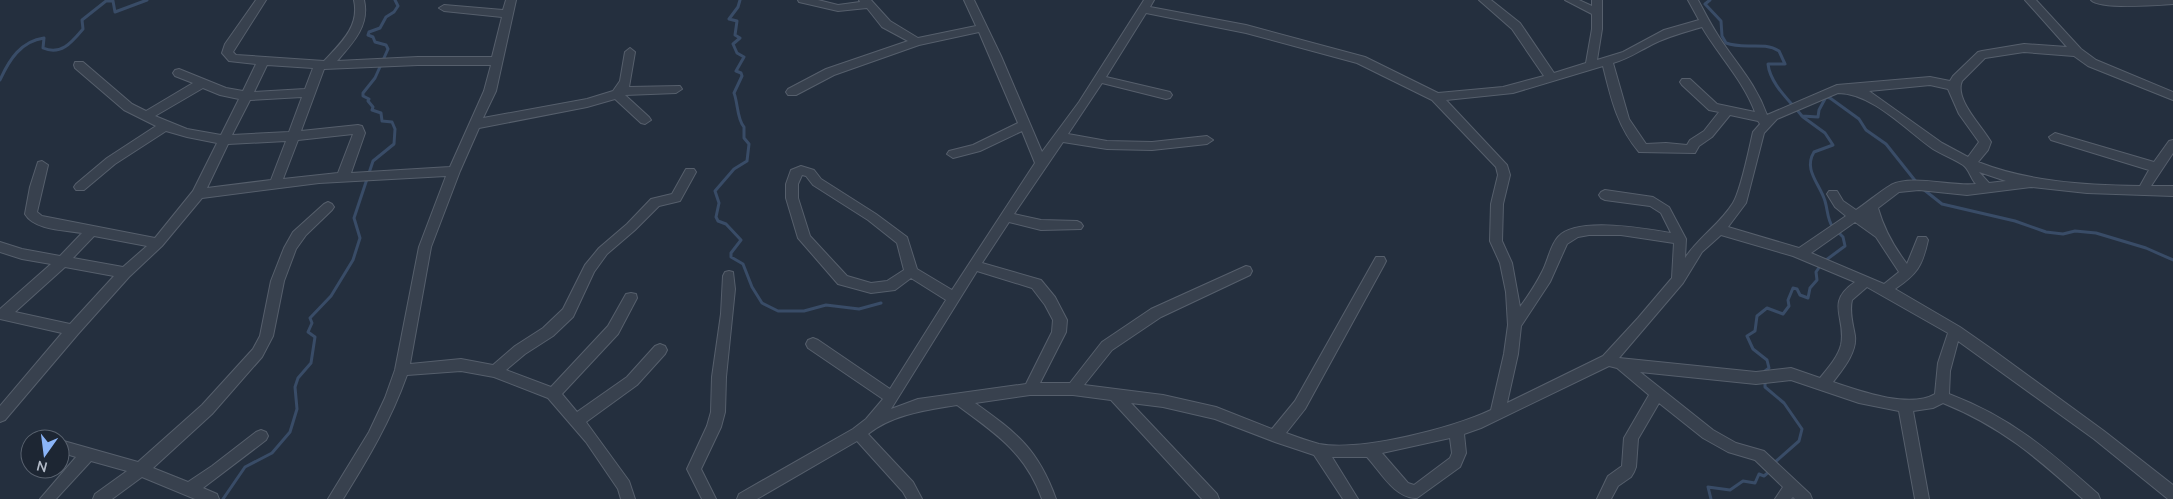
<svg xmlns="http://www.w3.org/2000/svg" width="2173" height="499" font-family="'Nunito Sans',sans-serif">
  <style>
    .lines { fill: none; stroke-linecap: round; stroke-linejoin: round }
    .stream { stroke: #394c67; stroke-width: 3 }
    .minor-casing { stroke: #565f6c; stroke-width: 2 }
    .minor { fill: #38414e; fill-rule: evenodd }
  </style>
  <rect width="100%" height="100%" fill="#242f3e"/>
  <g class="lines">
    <g class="stream">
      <path d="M740,0L738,7L729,19L737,21L735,35L740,38L733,44L737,53L744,57L736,71L741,73L742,76L734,93C738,103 737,120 744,127V138L749,144L747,161L734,169L715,191L719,203L716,217L718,221L726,224L741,240L731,253V257L743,264L752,287L762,303L778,311H804L826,305L859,309L881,303"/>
      <path d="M1710,0L1705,4L1721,21L1722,36L1726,43C1744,50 1763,41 1779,51L1785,64H1768C1770,84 1790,101 1802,116L1818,117L1819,110L1826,97L1830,98L1859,119L1866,130L1886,144L1917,183"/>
      <path d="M0,80C9,60 21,41 44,38L43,48C61,56 72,42 83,29L82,20L106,1H113L115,12L147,0"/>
      <path d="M1803,117L1825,133L1833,145L1814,152C1803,170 1820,184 1825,201C1828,211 1827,219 1833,228"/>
      <polyline points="1923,189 1942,204 2015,221 2046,232 2063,234 2075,231 2096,233 2146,248 2173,260"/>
      <polyline points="1765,374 1765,371 1769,368 1767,360 1753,349 1747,336 1755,331 1757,316 1767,308 1783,314 1789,306 1788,300 1793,288 1797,289 1800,295 1808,298 1810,288 1817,280 1816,272 1822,263 1845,246 1843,237 1838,232"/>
      <polyline points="1765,380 1765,387 1784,403 1802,429 1799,441 1774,463"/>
      <polyline points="223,499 245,467 272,453 290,432 297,409 295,387 298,378 311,363 315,337 308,332 312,323 310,318 331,296 353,260 360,238 354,218 373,161 394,144 395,129 392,122 382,121 381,113 372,110 373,107 368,101 369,99 363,96 363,93 375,78 388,49 386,45 375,42 373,37 368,35 369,32 380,28 386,17 394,12 398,6 395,0"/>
      <polyline points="1711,499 1708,487 1730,490 1743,481 1755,483 1759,474 1764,476 1770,471"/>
    </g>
    <g class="minor-casing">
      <g id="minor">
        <path d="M256,0H266L233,52L236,55L324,61C341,43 360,26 354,0H364C370,25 353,43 337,61L418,57H492L502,17L444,11L439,8L444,5L503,10L506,0H516L496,91L483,118L587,99L613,91L620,81L625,52L630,48L635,52L629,87L680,86L682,89L676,93L625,95L649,117L651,120L645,124L641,123L615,99L587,107L479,128L460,171L431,247L410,364L461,359L493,365L515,346L543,328L563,309L585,265L599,248L627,224L651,199L672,194L686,169H694L696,172L680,201L659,206L635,230L607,254L594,272L573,317L553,336L525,354L506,370L551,387L608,326L626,294L631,293L636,294L637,298L618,334L562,394L577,412L627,377L655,346L660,344L665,346L667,350L665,354L637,385L586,422L629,481L635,499H621L618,489L586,442L548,398L494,377L461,371L407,375C391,420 368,459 343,499H328L369,432L385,398L395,370L419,247L446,176L319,183L202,198L162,246L129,277L78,334L5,420L0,422V406L62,333L0,319V309L51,264L22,259L0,252V242L22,249L60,256L82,233C65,230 34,230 25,214L30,187L38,162L42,161L48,165L37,212L42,216L155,238L193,191L217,143L187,137L166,131L115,164L84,190H76L74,187L76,184L107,158L156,126L124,110L75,68L74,65L75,62H83L132,104L146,111L193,83L175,76L173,73L175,70L179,69L226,88L243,91L256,64L229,61L222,53L225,44ZM267,65L313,68L305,89L254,92ZM418,65H491L484,91L450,167L351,173L365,133L362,126L358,125L301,131L324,69ZM203,88L220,95L239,99L221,135L187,129L155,116ZM302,97L289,132L232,135L250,100ZM353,134L338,173L283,179L298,140ZM286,141L271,180L207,188L228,144ZM94,236L147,246L123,267L73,258ZM65,267L114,276L70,324L15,312Z"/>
        <path d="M798,0H818L838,5L860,2L859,0H871L890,21L918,38L976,26L964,0H974L1001,56L1042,152L1079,102L1144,0H1154L1150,7L1246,25L1365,57L1438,93L1503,87L1544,76L1512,29L1479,0H1491L1520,23L1554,73L1586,63L1592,29V14L1565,0H1579L1592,6V0H1602V29L1597,60L1623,52L1664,30L1699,20L1688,0H1698C1705,13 1711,25 1719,37C1737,65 1755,82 1767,115L1837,85L1930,77L1950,81L1953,76L1978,52L1982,51L2024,44L2067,47L2025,0H2036L2081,49L2096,60L2173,92V100L2088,66L2074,56L2024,52L1985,58L1962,81C1954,99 1982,126 1991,142L1988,150L1978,162C2029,182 2085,185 2140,186L2149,170L2051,140L2049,137L2055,133L2154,162L2169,141L2173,140V153L2151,186H2173V196L2087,193L2031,187L1967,195L1919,190L1899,192L1878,208C1884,229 1894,247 1907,264L1918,237H1926L1928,240C1922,267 1917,274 1895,289L1960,327L1993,350L2104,431L2173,485V499H2168L2094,439L1958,341L1950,371L1949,394C2012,418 2048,450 2098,494L2100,499H2083C2036,457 2002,427 1943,403L1933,408L1913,411L1929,499H1915L1899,411L1859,403L1791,380L1756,384L1640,372L1713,430L1736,443L1764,451L1810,494L1812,499H1795L1793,497L1791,499H1775L1783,487L1755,460L1728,452L1703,438L1659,403L1638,439L1636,467L1634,472L1631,477L1618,486L1611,499H1597L1608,476L1622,466L1624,438L1649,395L1617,368L1609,366L1481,428L1464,434L1466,453L1460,467L1417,498C1395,499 1380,471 1367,457H1332L1358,499H1343L1314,455L1275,442L1215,419L1163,407L1131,403L1217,494L1219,499H1202L1111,400L1073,395H1030L975,403C1017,433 1038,449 1056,499H1042C1025,452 995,433 957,405C927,410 893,414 868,434L913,482L922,499H907L903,492L857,441L757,499H737L739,494L853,429L866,419L883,399L808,348L806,344L808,340L813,338L818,340L890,389L946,300L911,278L895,290L871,293L838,284L798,238L786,198V184L791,170L801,166L814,170L821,179L876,214L907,237L917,269L952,290L1035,163L1022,131L980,151L953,158L947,154L949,151L973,145L1018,123L979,32L919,45L834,75L796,95H788L786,92L788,89L826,69L908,41L882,27L867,8L838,11L799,2ZM1146,13L1246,33L1357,63L1432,100L1496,167L1498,175L1491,204L1490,241L1500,263L1506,292L1508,325L1504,354L1491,410C1453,428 1360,452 1319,444C1308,441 1297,437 1286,433L1305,409L1384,265L1386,261L1384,257H1376L1295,401L1272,429L1216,407L1163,395L1084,385L1112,350L1161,317L1250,275L1252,271L1250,267L1246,266L1151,309L1102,342L1070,383H1040L1066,332L1067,320L1055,297L1041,280L982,263L1009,222L1041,230L1081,229L1083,226L1081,223L1077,221L1041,220L1014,214L1063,142L1107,149L1152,150L1207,144L1213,140L1207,136L1152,142L1107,141L1068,134L1102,83L1166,99L1170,98L1172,95L1170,92L1106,77ZM1702,27C1719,56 1743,80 1755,112L1717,104L1690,79H1682L1680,82L1682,85L1709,110L1719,112L1704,131L1690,140L1687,145L1666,143L1646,144L1629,119L1613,63C1628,59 1639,51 1653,44C1669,36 1685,32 1702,27ZM1603,66C1611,98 1617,126 1639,152L1695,153L1699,146L1712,137L1730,115L1758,121L1760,124L1753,132C1749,149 1741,190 1733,203C1720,224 1699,237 1685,258L1686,239L1669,207L1653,197L1605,190L1601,192L1599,195L1601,198L1605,200L1650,206L1661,213L1671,233C1646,229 1577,216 1558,237C1550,246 1548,261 1542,272C1536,284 1528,296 1520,307L1512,263L1502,241L1503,204L1510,175L1507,165L1446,100L1513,93ZM1930,85L1948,89L1959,114L1979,142L1968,157L1942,143L1869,91ZM1838,93C1872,93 1906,130 1933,149C1943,155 1954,159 1963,165C1969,169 1971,179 1976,184C1952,187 1912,174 1891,185C1879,192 1868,202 1856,210L1843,201L1837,191H1829L1827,194L1835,207L1846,216L1799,248L1728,227L1746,203L1764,133L1777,119ZM1979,172L2006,181L1989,183ZM802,175L806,176L813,185L868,220L897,243L904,270L887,281L871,283L847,276L810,236L798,198V184ZM1855,222L1876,237L1899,272L1884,284L1811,253ZM1589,235H1621L1674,243L1672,278L1638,318L1603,356L1507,403L1518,354L1521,326L1550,282L1567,244L1578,237ZM1721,235L1793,256L1855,282C1824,303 1847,318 1841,345C1838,357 1828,368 1820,378L1791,368L1756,372L1619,358L1683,283L1702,252ZM977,271L1032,288L1045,305L1053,320L1052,332L1026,384L918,399L891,409ZM1867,287L1948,333L1938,363L1935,394C1909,409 1860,391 1833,382C1842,370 1857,353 1855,336C1853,324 1849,312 1852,300ZM1450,438L1452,453L1450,458L1414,485L1408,483L1382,453Z"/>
        <path d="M2091,0H2173V4C2158,5 2100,10 2091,0Z"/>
        <polygon points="328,202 332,204 334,207 332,210 306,235 296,249 284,281 273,336 262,357 212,414 153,468 188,482 212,466 256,432 261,430 266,432 268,436 266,440 203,488 217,494 219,499 195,499 142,477 112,499 93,499 95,494 127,471 91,461 56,499 40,499 76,457 60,452 60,440 138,462 202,405 253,349 260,336 271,281 284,248 293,232 324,204"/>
        <polygon points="729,271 733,272 735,289 726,377 725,412 721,427 701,469 716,499 702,499 687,469 707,426 711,412 712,377 721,314 723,276 725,272"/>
      </g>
    </g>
    <use href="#minor" class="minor"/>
  </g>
  <g transform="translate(45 454) rotate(194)"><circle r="24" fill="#1d2633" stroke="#59626f"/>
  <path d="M0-4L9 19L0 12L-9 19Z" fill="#8ab4f8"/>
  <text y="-8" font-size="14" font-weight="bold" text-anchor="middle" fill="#b4bcc9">N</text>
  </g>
</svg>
